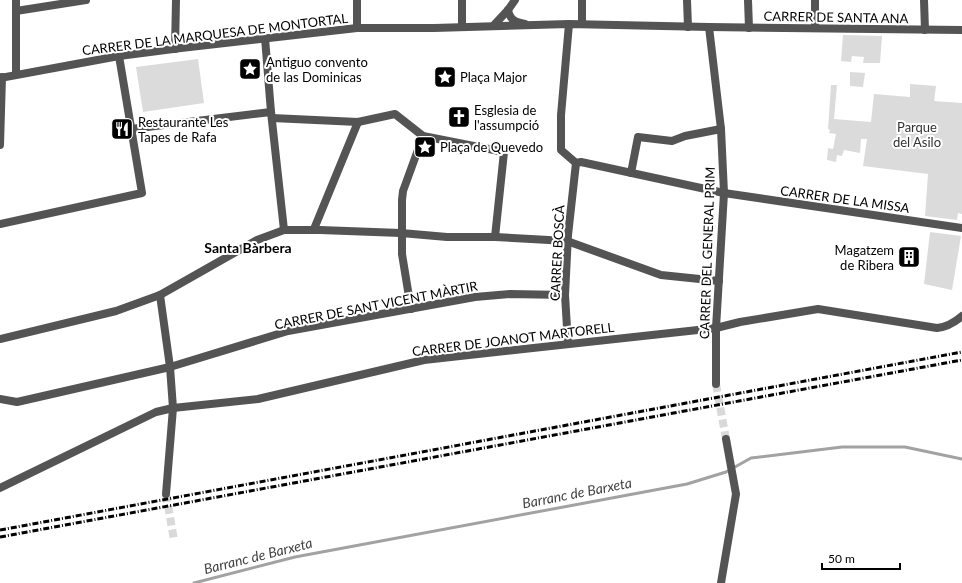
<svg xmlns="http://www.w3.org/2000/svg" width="962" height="583" font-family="Lato,sans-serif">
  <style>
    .green { fill: #dbdbdb }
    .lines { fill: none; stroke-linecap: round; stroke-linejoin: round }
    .stream { stroke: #a2a2a2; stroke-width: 3 }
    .minor-tunnel { stroke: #d9d9d9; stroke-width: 8; stroke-dasharray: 8 4; stroke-linecap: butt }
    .tertiary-tunnel { stroke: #d9d9d9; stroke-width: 8; stroke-dasharray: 8 4; stroke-linecap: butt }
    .minor { stroke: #545454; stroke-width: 8 }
    .tertiary { stroke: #545454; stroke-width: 8 }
    .rail { stroke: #000; stroke-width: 3; stroke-dasharray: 6 2 1 2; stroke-linecap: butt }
    .labels { text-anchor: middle; stroke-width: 4; stroke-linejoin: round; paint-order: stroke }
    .street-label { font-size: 13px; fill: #000; stroke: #fff }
    .poi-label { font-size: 13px; fill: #000; stroke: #fff; text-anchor: start }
    .park-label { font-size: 13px; fill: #323232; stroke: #fff }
    .neighbourhood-label { font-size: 14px; font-weight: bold; fill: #000; stroke: #fff }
    .water-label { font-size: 14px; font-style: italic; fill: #434343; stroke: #fff }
  </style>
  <rect width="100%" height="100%" fill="#fff"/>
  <g class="green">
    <polygon points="843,35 882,36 880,63 863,63 864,57 852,56 851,62 841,61"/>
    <polygon points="198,59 204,103 143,112 136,67"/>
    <polygon points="850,72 865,73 863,87 850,86"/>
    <polygon points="910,84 936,86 934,101 962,103 962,214 958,213 957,220 925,216 928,174 863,166 867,139 861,139 860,153 844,150 842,156 837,155 836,162 827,160 828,148 833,149 836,134 829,133 830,130 828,129 831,85 837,85 834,119 871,122 874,94 910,97"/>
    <polygon points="930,232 961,236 952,290 924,284"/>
  </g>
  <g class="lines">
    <polyline class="stream" points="194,583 295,557 687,484 726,472 751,458 842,447 905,447 962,459"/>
    <polyline class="minor-tunnel" points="166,494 174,540"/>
    <polyline class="tertiary-tunnel" points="716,384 726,439"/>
    <g class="minor">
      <polyline points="16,0 16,74"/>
      <polyline points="357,0 357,28"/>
      <polyline points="462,0 462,27"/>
      <polyline points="687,0 688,27"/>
      <polyline points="748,0 749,28"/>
      <polyline points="924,0 925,30"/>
      <path d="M508,10C510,20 515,22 525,24"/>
      <polyline points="16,11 86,0"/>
      <polyline points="569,24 561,115 561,150 576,163"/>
      <polyline points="582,24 582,0"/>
      <polyline points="815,28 815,0"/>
      <polyline points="265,38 271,112 284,230"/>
      <polyline points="175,49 176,0"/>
      <polyline points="272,118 358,122 395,114 423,136 504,152 495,237"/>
      <polyline points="131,129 271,112"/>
      <polyline points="0,145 2,77"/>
      <polyline points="576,163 581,162 724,193 962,228"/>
      <polyline points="631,173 638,137 672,141 685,136 721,129"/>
      <polyline points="0,224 142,193 119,56"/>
      <polyline points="314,229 358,122"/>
      <polyline points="160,295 170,367 173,408 166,494"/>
      <polyline points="411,309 402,254 402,200 403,191 423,136"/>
      <polyline points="0,339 116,311 160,295 257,240 284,230 320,230 401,233 447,237 495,237 567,241 661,275 719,281"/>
      <polyline points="568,344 565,295 568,235 576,163"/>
      <polyline points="0,399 17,402 170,367 288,331 475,297 510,294 565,295"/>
      <path d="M0,488L156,412L173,408L258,399L424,360L716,328L740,322L818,309L937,328C947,327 954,323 962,316"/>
    </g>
    <g class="tertiary">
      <polyline points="494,25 508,10 515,0"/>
      <polyline points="709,27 721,129 724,193 716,328 716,384"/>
      <polyline points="0,78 119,56 181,48 357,28 434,28 569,24 709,27 962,30"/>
      <polyline points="721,583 736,494 726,439"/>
    </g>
    <g class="rail">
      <polyline points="0,530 962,352"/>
      <polyline points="0,537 962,360"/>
    </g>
  </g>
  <defs>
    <g id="sight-square" transform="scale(1.15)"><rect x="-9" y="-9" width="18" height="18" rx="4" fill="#000" stroke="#fff"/><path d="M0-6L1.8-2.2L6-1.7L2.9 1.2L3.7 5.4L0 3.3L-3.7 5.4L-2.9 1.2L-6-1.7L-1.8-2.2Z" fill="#fff"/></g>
    <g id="church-square" transform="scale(1.15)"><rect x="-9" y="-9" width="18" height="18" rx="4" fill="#000" stroke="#fff"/><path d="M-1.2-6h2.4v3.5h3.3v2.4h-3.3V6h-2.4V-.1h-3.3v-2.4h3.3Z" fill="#fff"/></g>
    <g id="restaurant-square" transform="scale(1.15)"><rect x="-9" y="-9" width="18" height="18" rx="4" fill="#000" stroke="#fff"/><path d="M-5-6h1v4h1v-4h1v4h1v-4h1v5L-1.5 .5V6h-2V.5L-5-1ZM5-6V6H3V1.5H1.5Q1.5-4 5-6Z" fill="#fff"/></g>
    <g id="building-square" transform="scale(1.15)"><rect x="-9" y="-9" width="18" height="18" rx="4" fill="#000" stroke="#fff"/><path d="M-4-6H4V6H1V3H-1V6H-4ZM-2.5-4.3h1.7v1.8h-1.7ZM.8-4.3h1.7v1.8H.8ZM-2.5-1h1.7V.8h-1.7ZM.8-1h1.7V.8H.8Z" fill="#fff"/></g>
  </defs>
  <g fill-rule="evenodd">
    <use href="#sight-square" x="250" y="69"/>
    <use href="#sight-square" x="445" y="77"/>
    <use href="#church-square" x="459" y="117"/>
    <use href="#restaurant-square" x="122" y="129"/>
    <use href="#sight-square" x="425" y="147"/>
    <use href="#building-square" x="909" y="257"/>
  </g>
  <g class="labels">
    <g class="street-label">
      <text transform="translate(836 17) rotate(1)" y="5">CARRER DE SANTA ANA</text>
      <text transform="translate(215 34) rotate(-7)" y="5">CARRER DE LA MARQUESA DE MONTORTAL</text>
      <text transform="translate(845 199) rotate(8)" y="5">CARRER DE LA MISSA</text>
      <text transform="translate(557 253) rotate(-87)" y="5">CARRER BOSCÀ</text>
      <text transform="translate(707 253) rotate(-88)" y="5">CARRER DEL GENERAL PRIM</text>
      <text transform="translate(376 305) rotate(-11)" y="5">CARRER DE SANT VICENT MÀRTIR</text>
      <text transform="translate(513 339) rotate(-7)" y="5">CARRER DE JOANOT MARTORELL</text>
    </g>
    <g class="poi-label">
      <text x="266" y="67">Antiguo convento<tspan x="266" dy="15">de las Dominicas</tspan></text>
      <text x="460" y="82">Plaça Major</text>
      <text x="474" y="115">Esglesia de<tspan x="474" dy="15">l'assumpció</tspan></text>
      <text x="138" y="127">Restaurante Les<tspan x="138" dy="15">Tapes de Rafa</tspan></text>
      <text x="440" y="152">Plaça de Quevedo</text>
      <text x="894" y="255" text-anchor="end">Magatzem<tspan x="894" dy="15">de Ribera</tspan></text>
    </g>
    <g class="park-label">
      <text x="917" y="132">Parque<tspan x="917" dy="15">del Asilo</tspan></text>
    </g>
    <g class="neighbourhood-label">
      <text x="248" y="253">Santa Bàrbera</text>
    </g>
    <g class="water-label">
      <text transform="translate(577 493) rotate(-11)" y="5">Barranc de Barxeta</text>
      <text transform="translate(258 556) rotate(-14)" y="5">Barranc de Barxeta</text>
    </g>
  </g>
  <path d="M822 563v6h78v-6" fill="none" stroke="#000000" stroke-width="2"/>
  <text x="828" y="563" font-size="12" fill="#000000" stroke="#ffffff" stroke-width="3" paint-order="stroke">50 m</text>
</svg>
